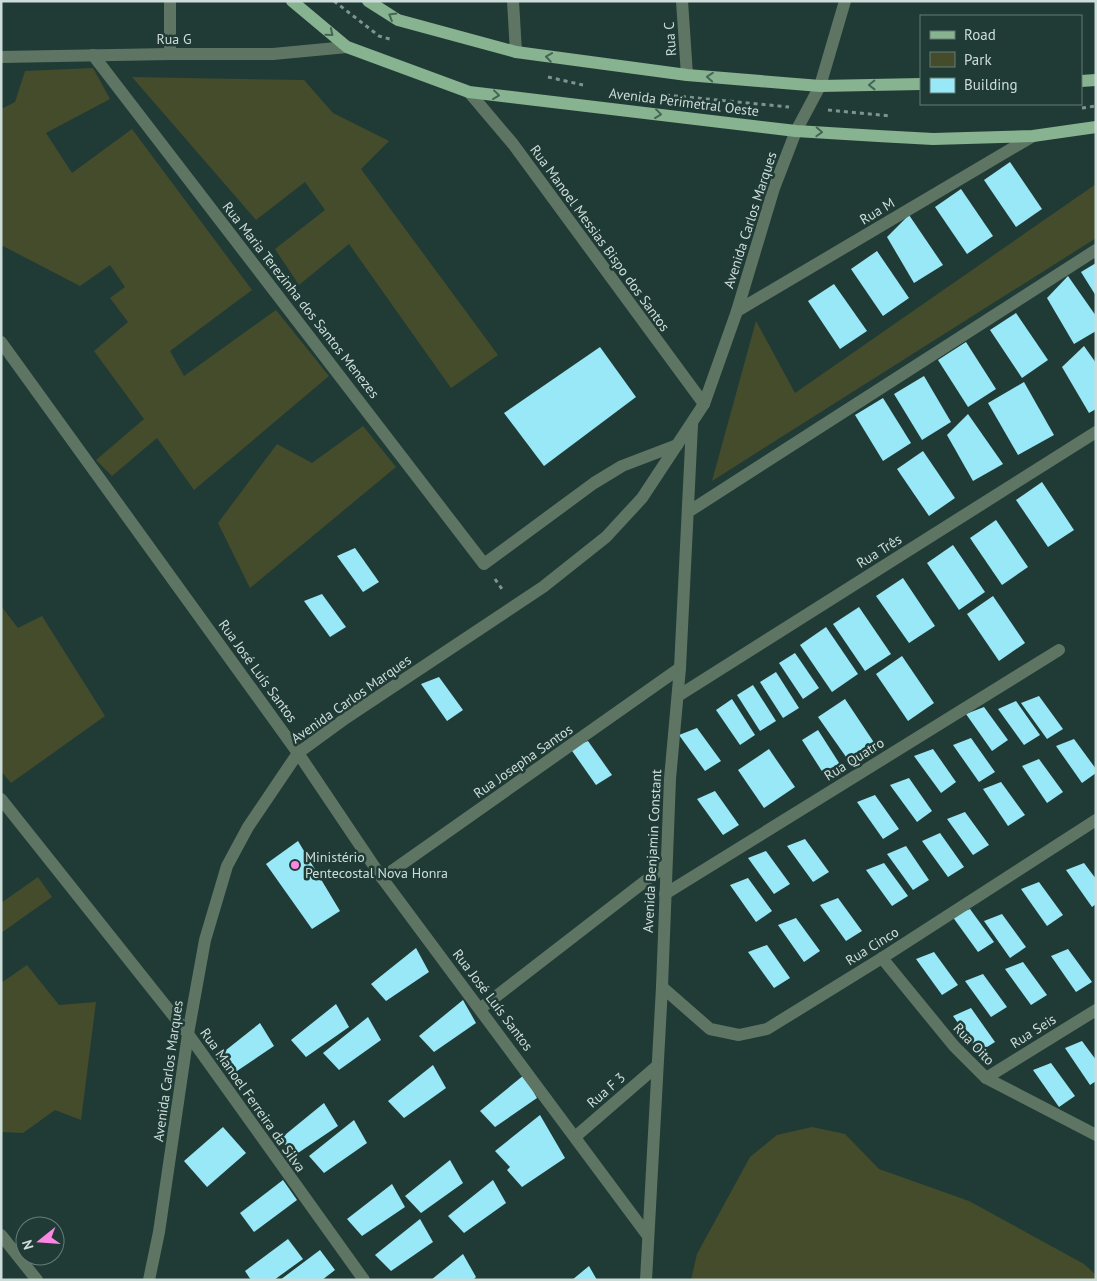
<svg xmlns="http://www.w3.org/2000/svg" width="1097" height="1281" font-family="'PT Sans',sans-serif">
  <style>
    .green { fill: #444c2b }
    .building { fill: #99e8f8 }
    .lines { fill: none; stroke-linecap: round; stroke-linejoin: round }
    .path { stroke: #7f948f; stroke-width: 3; stroke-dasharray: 4 4; stroke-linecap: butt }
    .minor { stroke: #5f7564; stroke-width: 12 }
    .major { stroke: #87b390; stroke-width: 12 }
    .oneway { stroke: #446556 }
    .poi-dot { fill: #fc86e4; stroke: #203b36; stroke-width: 2 }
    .labels { text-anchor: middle; stroke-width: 5; stroke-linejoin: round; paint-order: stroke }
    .street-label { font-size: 14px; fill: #cdddd9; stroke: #203b36 }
    .poi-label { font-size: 14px; fill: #cdddd9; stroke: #203b36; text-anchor: start }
  </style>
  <rect width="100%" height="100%" fill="#203b36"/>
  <g class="green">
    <polygon points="93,68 110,99 46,133 72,173 132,129 252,290 170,351 184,376 276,310 329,376 194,490 157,438 112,476 96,460 144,419 94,351 128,322 110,298 125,287 110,265 80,286 1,245 1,109 15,102 25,71"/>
    <polygon points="132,77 304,80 333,113 389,141 361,169 498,355 451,388 349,244 299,285 275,249 325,210 305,182 256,220"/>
    <polygon points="1096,184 1096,238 712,481 756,321 795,393"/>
    <polygon points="363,426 396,467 250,588 218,523 277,444 312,463"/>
    <polygon points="1,606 18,628 42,616 105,716 11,783 1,771"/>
    <polygon points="38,877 52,897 1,933 1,903"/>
    <polygon points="27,965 59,1005 96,1002 81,1120 55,1110 23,1133 1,1132 1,983"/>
    <polygon points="812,1127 845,1134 879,1169 969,1201 1084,1264 1096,1275 1096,1280 691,1280 697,1254 750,1157 777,1135"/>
  </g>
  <g class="building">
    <polygon points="1010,162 1042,209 1016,227 984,180"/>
    <polygon points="961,189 993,236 967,254 935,207"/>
    <polygon points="909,215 943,265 914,283 887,237"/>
    <polygon points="877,251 909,298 883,316 851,269"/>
    <polygon points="1096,263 1096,296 1081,272"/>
    <polygon points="1068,276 1096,316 1096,331 1074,344 1047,298"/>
    <polygon points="834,284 867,331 840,349 808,301"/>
    <polygon points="1016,313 1048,360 1022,378 990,330"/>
    <polygon points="966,342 996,389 968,407 938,360"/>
    <polygon points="1084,346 1096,363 1096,409 1089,413 1062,367"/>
    <polygon points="600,347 636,397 544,466 504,413"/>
    <polygon points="924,376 951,422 922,440 894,394"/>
    <polygon points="1024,382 1054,435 1018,455 988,403"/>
    <polygon points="883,398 911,443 883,461 855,415"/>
    <polygon points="968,414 1003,464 973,481 947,435"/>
    <polygon points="923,451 955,498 929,516 897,469"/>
    <polygon points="1042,482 1074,530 1048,547 1016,500"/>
    <polygon points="996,520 1028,567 1002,585 970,538"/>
    <polygon points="953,545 985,592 959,610 927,563"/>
    <polygon points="355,548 379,582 363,592 337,556"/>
    <polygon points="903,578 935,626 909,643 876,596"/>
    <polygon points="322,594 346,627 330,637 304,601"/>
    <polygon points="993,596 1025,643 999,661 967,614"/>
    <polygon points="859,607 891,654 865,671 833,624"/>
    <polygon points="826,627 858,674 832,692 800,645"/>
    <polygon points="795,653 819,688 803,699 779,663"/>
    <polygon points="902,656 934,703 908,721 876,674"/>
    <polygon points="776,672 799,708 783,718 760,682"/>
    <polygon points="439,677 463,710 447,721 421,684"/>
    <polygon points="753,685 776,721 760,731 737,695"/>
    <polygon points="1039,696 1063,729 1047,739 1021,703"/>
    <polygon points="732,699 755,735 740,745 716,710"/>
    <polygon points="845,699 877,747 851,764 818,717"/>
    <polygon points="1016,701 1040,735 1024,745 998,709"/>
    <polygon points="984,707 1008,740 992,751 966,714"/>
    <polygon points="697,728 721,761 705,771 679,735"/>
    <polygon points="818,730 841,766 825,776 802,740"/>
    <polygon points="971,738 995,772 979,782 953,745"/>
    <polygon points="1074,739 1096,769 1096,773 1082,783 1056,746"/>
    <polygon points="588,741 612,775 596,785 570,748"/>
    <polygon points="769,749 795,787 764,808 738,770"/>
    <polygon points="933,749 956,782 941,793 914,756"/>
    <polygon points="1039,759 1063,792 1047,803 1022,766"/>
    <polygon points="909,778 932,811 917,822 890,785"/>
    <polygon points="1001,782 1025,815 1008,826 983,789"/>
    <polygon points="715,791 739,825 723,835 697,799"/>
    <polygon points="875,795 899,829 883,839 857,802"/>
    <polygon points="965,812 989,845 973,855 947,819"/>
    <polygon points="940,833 964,867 948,877 922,841"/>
    <polygon points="805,839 829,872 813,882 787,846"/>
    <polygon points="298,841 340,911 312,929 266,864"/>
    <polygon points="906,846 929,880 913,890 887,854"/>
    <polygon points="766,851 790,884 774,894 748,858"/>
    <polygon points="884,863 908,896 892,906 866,870"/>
    <polygon points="1084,863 1096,879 1096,904 1092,907 1066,870"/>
    <polygon points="748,878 772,911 756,922 730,885"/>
    <polygon points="1039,882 1063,915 1047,926 1021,889"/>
    <polygon points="838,898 862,931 846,941 820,905"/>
    <polygon points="970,909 994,942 978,952 952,916"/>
    <polygon points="1002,914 1026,947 1010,958 984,921"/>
    <polygon points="796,918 820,951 804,962 778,925"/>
    <polygon points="767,945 790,978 774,988 748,952"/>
    <polygon points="416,948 429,972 386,1001 371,984"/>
    <polygon points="1068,949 1092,982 1076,992 1051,956"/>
    <polygon points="934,952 958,985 942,995 916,959"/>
    <polygon points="1023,962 1047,995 1031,1005 1005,969"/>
    <polygon points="983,974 1007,1007 991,1017 965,981"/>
    <polygon points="463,1000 476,1023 434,1052 419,1036"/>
    <polygon points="336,1004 349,1027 306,1057 291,1040"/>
    <polygon points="971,1008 995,1042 979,1052 953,1016"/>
    <polygon points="368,1017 381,1040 339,1070 323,1053"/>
    <polygon points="260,1023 274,1046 231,1075 216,1058"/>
    <polygon points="1082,1041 1096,1060 1096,1081 1090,1085 1065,1048"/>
    <polygon points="1051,1063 1075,1096 1059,1107 1033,1070"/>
    <polygon points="433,1065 446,1088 404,1118 388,1101"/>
    <polygon points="524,1075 537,1098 495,1127 480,1111"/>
    <polygon points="324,1103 338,1126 295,1155 280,1139"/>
    <polygon points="540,1115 565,1158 522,1187 507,1170 510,1167 495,1151"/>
    <polygon points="354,1120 367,1143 324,1173 309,1156"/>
    <polygon points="223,1127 246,1153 207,1187 184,1161"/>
    <polygon points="450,1160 463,1183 421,1213 405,1196"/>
    <polygon points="283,1180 297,1200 254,1232 240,1213"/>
    <polygon points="493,1180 506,1203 464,1233 448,1216"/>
    <polygon points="392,1184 405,1207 362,1236 347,1219"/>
    <polygon points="420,1219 433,1242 391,1271 375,1255"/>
    <polygon points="288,1239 303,1259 274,1280 251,1280 245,1271"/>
    <polygon points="320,1250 335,1270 322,1280 280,1280"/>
    <polygon points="463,1254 476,1277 473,1280 431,1280"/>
    <polygon points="589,1266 597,1280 572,1280"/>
  </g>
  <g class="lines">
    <g class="path">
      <polyline points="334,1 379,36 393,40"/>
      <polyline points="548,77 583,85"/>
      <polyline points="666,95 789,107"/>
      <polyline points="1082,108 1096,106"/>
      <polyline points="828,110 891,116"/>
      <polyline points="495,579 504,592"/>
    </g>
    <g class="minor">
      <polyline points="170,1 170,54"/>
      <polyline points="513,1 516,52"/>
      <polyline points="682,1 687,75"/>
      <polyline points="93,55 484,564 594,483 622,466 677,445"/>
      <polyline points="1,57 170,54 273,54 347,47"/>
      <polyline points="469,92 513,144 704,404"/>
      <polyline points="737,311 1033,136"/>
      <polyline points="1,342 298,753 382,878 648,1236"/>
      <polyline points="688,512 1096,250"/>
      <polyline points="678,696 1096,432"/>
      <polyline points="1,799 188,1034 364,1280"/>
      <polyline points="382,878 680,668"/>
      <polyline points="665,894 1059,650"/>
      <polyline points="882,958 954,1046 986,1078 1096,1135"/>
      <polyline points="662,987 710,1029 739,1035 767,1029 882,958 1096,820"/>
      <polyline points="481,1008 666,865"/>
      <polyline points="986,1078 1096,1010"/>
      <polyline points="575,1137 657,1066"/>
      <polyline points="1,1235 37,1280"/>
      <polyline points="149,1280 159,1232 188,1034 205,940 227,866 248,827 298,753 346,718 543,587 606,537 642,498 704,404 737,311 774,188 796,131 820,86 845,1"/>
      <polyline points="646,1280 662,987 670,779 680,668 692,425"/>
    </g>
    <g class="major">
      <polyline points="292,1 347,47 469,92 796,131 878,136 933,139 1033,136 1096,127"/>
      <polyline points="368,1 398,20 516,52 687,75 820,86 921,84"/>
      <polyline points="1081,81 1096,80"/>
    </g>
  </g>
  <defs><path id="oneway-chevron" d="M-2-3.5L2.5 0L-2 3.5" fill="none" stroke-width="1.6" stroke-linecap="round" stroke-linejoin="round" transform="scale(1.25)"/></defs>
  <g class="oneway">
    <use href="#oneway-chevron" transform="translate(392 16) rotate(-149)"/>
    <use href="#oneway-chevron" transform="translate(330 33) rotate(40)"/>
    <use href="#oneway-chevron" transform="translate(549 57) rotate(-172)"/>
    <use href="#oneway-chevron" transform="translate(710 77) rotate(-176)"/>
    <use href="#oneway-chevron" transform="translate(872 85) rotate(179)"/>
    <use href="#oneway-chevron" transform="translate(496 95) rotate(7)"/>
    <use href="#oneway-chevron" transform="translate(658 114) rotate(7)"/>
    <use href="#oneway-chevron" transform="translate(819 132) rotate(3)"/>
  </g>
  <circle class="poi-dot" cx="295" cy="865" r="5"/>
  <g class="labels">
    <g class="street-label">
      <text x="174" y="44">Rua G</text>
      <text transform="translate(670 39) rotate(-94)" y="5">Rua C</text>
      <text transform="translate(684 102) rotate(7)" y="5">Avenida Perimetral Oeste</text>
      <text transform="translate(877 211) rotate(-31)" y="5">Rua M</text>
      <text transform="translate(750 220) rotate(-72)" y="5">Avenida Carlos Marques</text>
      <text transform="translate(600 238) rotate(54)" y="5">Rua Manoel Messias Bispo dos Santos</text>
      <text transform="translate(301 300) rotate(52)" y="5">Rua Maria Terezinha dos Santos Menezes</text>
      <text transform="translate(879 551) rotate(-32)" y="5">Rua Três</text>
      <text transform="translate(258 671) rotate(54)" y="5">Rua José Luís Santos</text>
      <text transform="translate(351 699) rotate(-35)" y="5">Avenida Carlos Marques</text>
      <text transform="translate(854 759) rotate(-32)" y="5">Rua Quatro</text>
      <text transform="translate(523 761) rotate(-35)" y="5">Rua Josepha Santos</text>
      <text transform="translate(652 851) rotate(-87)" y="5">Avenida Benjamin Constant</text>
      <text transform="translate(872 946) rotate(-32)" y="5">Rua Cinco</text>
      <text transform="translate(493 1000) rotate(53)" y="5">Rua José Luís Santos</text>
      <text transform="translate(1033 1031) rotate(-32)" y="5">Rua Seis</text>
      <text transform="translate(974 1044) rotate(46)" y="5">Rua Oito</text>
      <text transform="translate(168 1071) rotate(-82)" y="5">Avenida Carlos Marques</text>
      <text transform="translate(606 1090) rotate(-41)" y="5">Rua F 3</text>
      <text transform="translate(253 1100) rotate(55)" y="5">Rua Manoel Ferreira da Silva</text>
    </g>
    <g class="poi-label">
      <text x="305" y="862">Ministério<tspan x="305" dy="16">Pentecostal Nova Honra</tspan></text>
    </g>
  </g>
  <rect width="1097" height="1281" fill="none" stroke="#cdddd9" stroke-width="5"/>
  <rect x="920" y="15" width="162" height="90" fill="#203b36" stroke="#657c77"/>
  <rect x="930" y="31" width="25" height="8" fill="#87b390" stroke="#657c77"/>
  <text x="964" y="40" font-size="15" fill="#cdddd9">Road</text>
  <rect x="930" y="52" width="25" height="15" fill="#444c2b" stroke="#657c77"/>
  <text x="964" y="65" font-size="15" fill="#cdddd9">Park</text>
  <rect x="930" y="78" width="25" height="15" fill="#99e8f8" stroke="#657c77"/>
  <text x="964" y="90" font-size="15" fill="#cdddd9">Building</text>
  <g transform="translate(40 1241) rotate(253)"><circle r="24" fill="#203b36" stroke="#657c77"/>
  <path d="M0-4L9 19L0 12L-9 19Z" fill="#fc86e4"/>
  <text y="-8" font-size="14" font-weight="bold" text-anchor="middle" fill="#cdddd9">N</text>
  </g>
</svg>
